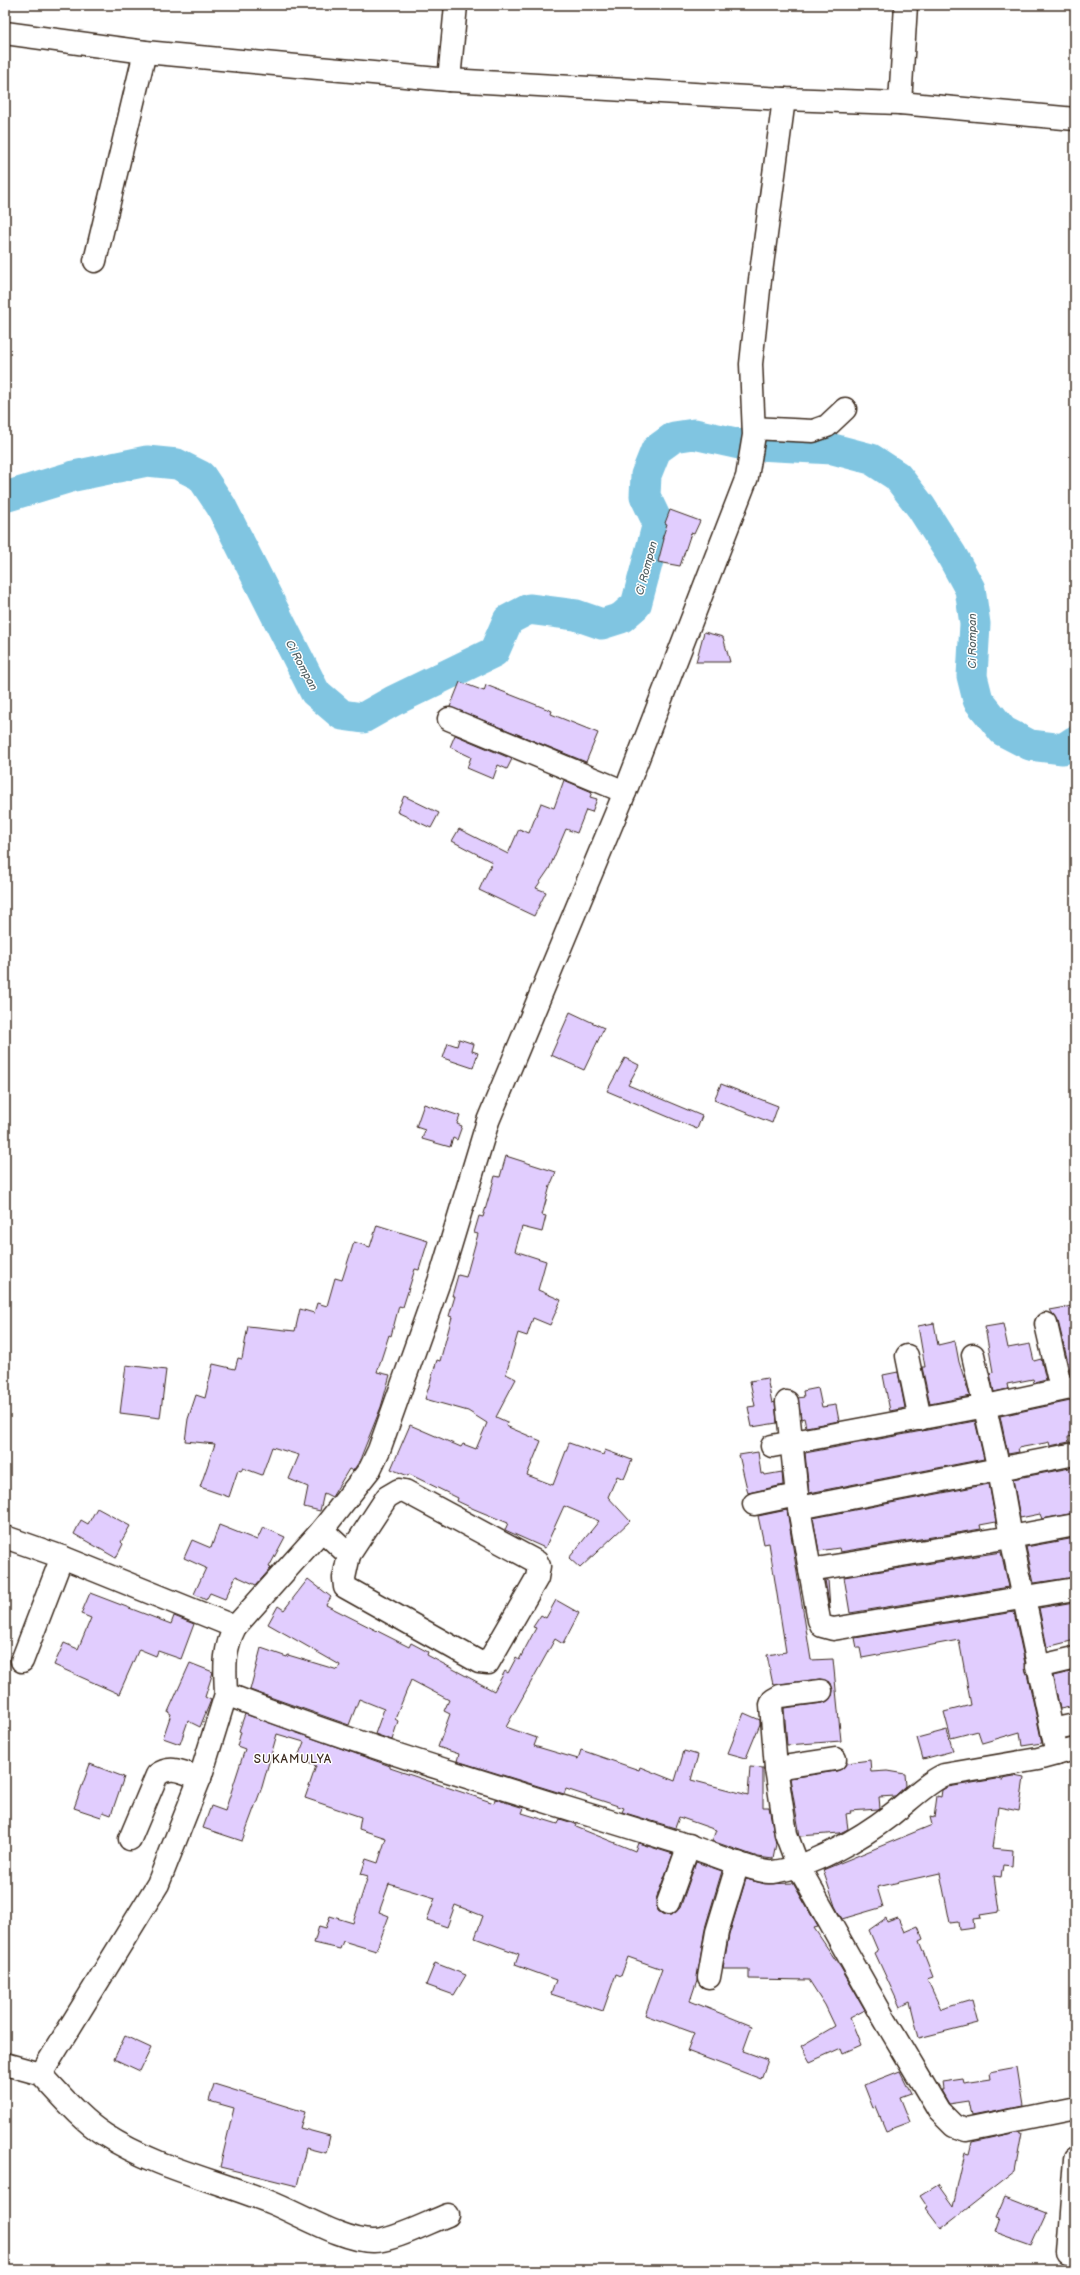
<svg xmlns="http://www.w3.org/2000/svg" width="1080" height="2275" font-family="'Balsamiq Sans',sans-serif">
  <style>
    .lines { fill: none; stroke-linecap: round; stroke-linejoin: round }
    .river { stroke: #80c5e1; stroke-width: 31 }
    .building { fill: #e1cdfe; stroke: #3b2a1e }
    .minor-casing { stroke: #3b2a1e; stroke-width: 25 }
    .minor { stroke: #fff; stroke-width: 22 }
    .labels { text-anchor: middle; stroke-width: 3; stroke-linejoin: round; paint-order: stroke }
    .water-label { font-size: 11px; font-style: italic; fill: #536062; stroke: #fff }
    .quarter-label { font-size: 12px; letter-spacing: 1px; fill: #3b2a1e; stroke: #fff }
  </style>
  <rect width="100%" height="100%" fill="#fff"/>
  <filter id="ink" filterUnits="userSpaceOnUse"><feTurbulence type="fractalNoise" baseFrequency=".025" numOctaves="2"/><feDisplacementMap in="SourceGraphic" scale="8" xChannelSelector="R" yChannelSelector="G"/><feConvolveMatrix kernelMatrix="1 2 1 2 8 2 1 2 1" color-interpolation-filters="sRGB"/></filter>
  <g filter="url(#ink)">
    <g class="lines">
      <polyline class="river" points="5,497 74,476 147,461 177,464 201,476 221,506 315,692 342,715 363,718 393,701 494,652 508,620 529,609 576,615 602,624 621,618 636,605 658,523 645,496 646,475 656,450 674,437 694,434 740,444 833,449 871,459 897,476 921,507 951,554 970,589 975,624 972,676 978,700 1003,731 1030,745 1063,749 1075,741"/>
    </g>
    <g class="building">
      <polygon points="670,510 700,521 694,534 691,533 680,566 658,562 664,539 662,539 667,524 665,523"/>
      <polygon points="704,632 723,637 730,662 696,662"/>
      <polygon points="460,682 484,691 486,685 552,711 551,714 598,733 586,762 450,707"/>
      <polygon points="455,735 512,759 507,769 498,765 493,779 467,768 471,757 450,747"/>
      <polygon points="564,780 592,792 590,797 597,799 592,812 586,810 577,833 566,829 549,869 536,888 546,892 534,916 479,890 492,862 452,841 459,829 508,854 519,829 529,833 541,803 554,808"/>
      <polygon points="404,796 439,813 431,828 397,812"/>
      <polygon points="570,1012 604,1028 584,1070 551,1055"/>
      <polygon points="459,1039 474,1044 472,1051 478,1053 473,1068 443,1058 448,1043 457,1046"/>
      <polygon points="625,1058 639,1065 628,1085 702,1116 697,1129 607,1091"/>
      <polygon points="721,1084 778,1106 772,1123 714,1100"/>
      <polygon points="424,1104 460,1116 457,1124 462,1126 457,1140 453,1138 450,1147 422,1139 425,1130 416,1127"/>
      <polygon points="506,1156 556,1172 550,1186 542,1215 546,1216 542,1232 522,1227 515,1251 546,1261 538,1290 561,1300 550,1325 533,1318 527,1336 518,1333 506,1374 516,1379 496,1417 507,1422 506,1426 541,1441 527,1475 553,1485 569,1443 603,1455 605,1450 632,1460 624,1479 617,1476 608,1497 630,1521 580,1568 569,1558 599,1521 564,1506 545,1548 505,1530 508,1523 474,1509 457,1501 458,1498 409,1474 408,1476 391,1469 410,1425 461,1447 463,1444 476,1449 487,1423 468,1411 425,1399 437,1360 440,1361 452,1317 449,1316 455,1296 452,1296 458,1275 466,1277 478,1234 474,1233 479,1216 483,1217 495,1176 500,1177"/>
      <polygon points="377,1225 428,1241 419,1270 415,1269 403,1307 399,1306 391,1336 389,1335 377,1372 390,1375 381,1407 359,1462 353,1471 349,1469 332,1497 324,1493 320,1511 304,1507 308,1487 289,1479 299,1455 272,1447 262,1475 243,1468 241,1471 238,1470 229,1497 200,1487 215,1444 185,1441 188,1419 196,1395 205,1398 213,1364 235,1369 238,1358 242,1359 248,1326 295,1331 300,1309 314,1313 317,1303 327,1306 335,1278 342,1280 354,1242 370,1247"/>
      <polygon points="1072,1306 1075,1320 1075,1375 1071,1375 1058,1321 1050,1310"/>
      <polygon points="934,1323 938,1345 955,1341 959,1362 970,1396 930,1404 922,1367 925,1367 918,1326"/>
      <polygon points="1003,1324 1008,1348 1030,1344 1034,1361 1041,1359 1046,1380 1034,1383 1033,1379 1007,1384 1008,1389 994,1392 990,1373 993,1372 985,1327"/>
      <polygon points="126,1365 166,1370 160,1418 120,1413"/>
      <polygon points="898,1372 905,1408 890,1411 883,1375"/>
      <polygon points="767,1378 772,1403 775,1402 777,1423 752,1427 748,1407 755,1406 750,1381"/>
      <polygon points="818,1388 822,1407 836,1405 839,1421 806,1427 804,1418 801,1419 798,1398 804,1397 803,1391"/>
      <polygon points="1075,1400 1075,1436 1068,1437 1069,1442 1050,1446 1049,1442 1045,1443 1018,1448 1019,1452 1008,1454 1000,1416"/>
      <polygon points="975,1421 984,1459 809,1493 805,1453"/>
      <polygon points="758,1452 761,1474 764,1473 765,1475 782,1472 783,1485 748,1493 739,1455"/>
      <polygon points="1075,1467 1075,1513 1042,1519 1040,1514 1020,1518 1013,1479"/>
      <polygon points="989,1484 996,1522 980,1525 981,1529 840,1552 839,1548 819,1551 813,1518"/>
      <polygon points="97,1508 130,1526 121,1542 123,1544 116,1558 74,1534 81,1520 88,1524"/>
      <polygon points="787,1510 811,1660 833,1659 841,1741 787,1745 784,1708 823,1703 832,1696 833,1690 831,1683 820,1679 773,1685 767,1655 786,1652 769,1543 764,1544 758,1516"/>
      <polygon points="219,1525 257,1540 263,1527 285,1537 269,1567 271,1568 256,1585 236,1576 225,1599 210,1593 206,1600 194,1594 206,1568 184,1558 192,1540 211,1548"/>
      <polygon points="1075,1538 1075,1577 1034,1583 1026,1547"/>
      <polygon points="1001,1552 1009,1587 850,1613 844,1577"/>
      <polygon points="308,1579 331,1597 326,1605 409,1647 411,1643 428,1652 427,1655 494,1691 505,1671 508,1673 516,1658 519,1660 536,1628 533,1627 541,1615 546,1618 556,1600 579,1613 563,1644 555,1639 506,1727 537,1738 534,1746 578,1759 581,1750 639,1770 640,1767 675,1781 684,1751 698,1755 691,1780 748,1795 750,1767 763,1768 763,1807 769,1807 776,1844 773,1859 758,1857 712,1841 716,1830 679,1817 675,1828 622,1812 624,1808 566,1789 564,1794 457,1761 459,1754 438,1747 450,1714 444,1711 449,1700 411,1680 395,1719 398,1721 392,1740 375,1734 384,1709 359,1699 349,1725 250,1690 261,1648 287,1657 288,1655 338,1670 340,1665 268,1624 278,1606 284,1610"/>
      <polygon points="825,1580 828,1580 830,1609"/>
      <polygon points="90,1593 171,1624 174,1616 194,1624 181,1659 158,1651 156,1656 139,1649 119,1694 54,1665 64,1643 78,1649 91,1618 81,1614"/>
      <polygon points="1074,1602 1075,1640 1047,1647 1039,1608"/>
      <polygon points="1014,1612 1042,1743 1022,1746 1020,1732 982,1743 978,1731 951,1738 944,1712 971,1705 959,1640 862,1658 860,1648 857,1648 855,1638"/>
      <polygon points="190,1663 213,1672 205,1697 211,1700 200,1727 188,1721 180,1744 163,1738 171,1714 168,1712"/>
      <polygon points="1075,1671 1075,1706 1060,1709 1053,1676"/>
      <polygon points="744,1713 760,1720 760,1724 746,1758 728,1753"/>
      <polygon points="245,1714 390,1766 390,1768 494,1803 495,1799 524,1808 522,1813 558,1824 560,1819 573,1823 577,1825 576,1827 635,1851 638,1843 673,1854 656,1899 658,1911 664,1915 671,1915 680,1908 696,1862 722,1871 705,1928 697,1980 690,2001 752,2026 743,2051 768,2060 761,2079 687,2051 694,2033 645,2015 662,1969 628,1957 621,1976 616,1974 603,2011 551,1994 556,1980 515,1965 519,1954 475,1938 483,1916 455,1905 447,1927 427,1920 435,1898 389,1884 379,1912 389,1916 376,1951 343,1941 340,1949 314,1943 319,1926 326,1928 330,1916 353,1923 368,1876 361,1874 366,1859 378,1863 386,1838 359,1829 361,1817 305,1798 316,1766 297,1759 304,1742 277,1734 262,1787 242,1841 203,1828 211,1806 225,1811 245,1749 237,1746 241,1732 239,1731"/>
      <polygon points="947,1730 953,1751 923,1759 917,1738"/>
      <polygon points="870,1760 871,1772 887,1771 905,1774 906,1786 895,1796 879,1797 880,1808 878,1809 850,1811 851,1813 846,1814 848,1829 840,1833 800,1836 790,1778 837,1771 843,1768 847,1763"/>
      <polygon points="90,1764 124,1777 111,1815 103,1812 101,1817 74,1808"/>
      <polygon points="1014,1776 1024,1778 1019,1811 998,1807 992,1848 1013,1850 1012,1866 1003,1865 1001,1877 994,1876 999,1912 980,1915 981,1918 973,1919 974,1928 959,1930 958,1922 950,1923 940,1873 877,1887 883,1907 842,1919 835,1906 823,1870 932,1825 930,1817 934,1818 937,1796 941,1797 942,1790 948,1787 996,1779 1003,1780 1003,1778"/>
      <polygon points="746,1879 765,1884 793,1883 818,1927 814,1928 841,1968 865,2010 850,2018 861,2045 843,2053 841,2048 810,2062 801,2046 835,2026 825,2005 809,1980 749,1979 749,1969 723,1969 729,1935"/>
      <polygon points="886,1918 887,1922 898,1918 904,1932 918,1926 923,1939 919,1941 933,1977 927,1979 941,2009 972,2000 978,2023 919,2038 910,2002 900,2007 875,1953 878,1951 869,1930"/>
      <polygon points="435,1963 466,1975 454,1995 426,1985"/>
      <polygon points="125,2036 151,2048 140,2071 114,2059"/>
      <polygon points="1017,2068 1023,2106 972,2116 969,2101 949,2104 941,2090 943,2090 942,2082 963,2079 964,2083 991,2079 990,2073"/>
      <polygon points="900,2071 911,2093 900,2097 910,2122 886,2131 876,2107 873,2108 864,2085"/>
      <polygon points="214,2084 305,2112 300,2128 330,2136 326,2153 306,2148 297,2186 220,2167 234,2108 209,2101"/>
      <polygon points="1017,2132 1022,2133 1015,2171 941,2229 926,2209 928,2208 920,2196 938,2185 953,2206 965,2153 969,2154 972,2142"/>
      <polygon points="1005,2196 1046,2212 1031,2245 994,2232 999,2218 996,2217"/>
    </g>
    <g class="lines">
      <g class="minor-casing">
        <g id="minor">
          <polyline points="5,33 145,52 449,80 784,99 900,103 1075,119"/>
          <polyline points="449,80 456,5"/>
          <path d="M784,99L760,280L751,364L754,435L747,477L625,792L488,1121L441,1276L379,1450L370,1469L322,1530L235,1627C223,1651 225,1668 226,1694C374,1751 526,1795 677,1842C696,1847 758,1874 773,1872C812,1867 861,1838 891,1815C909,1801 925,1784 944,1775L1038,1759L1075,1749"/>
          <polyline points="900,103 906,5"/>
          <polyline points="95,261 145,52"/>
          <polyline points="754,428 813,431 827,426 845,409"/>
          <polyline points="449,719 625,792"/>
          <polyline points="1046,1324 1061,1389"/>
          <polyline points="973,1355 999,1470 1011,1537 810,1570 819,1620 822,1626 833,1629 1075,1589"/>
          <polyline points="907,1356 920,1419"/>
          <polyline points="787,1402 797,1495"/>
          <polyline points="772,1446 986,1406 1075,1387"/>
          <polygon points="399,1490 405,1491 537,1562 539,1566 537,1578 488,1663 479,1662 345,1587 344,1578 349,1555 387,1497"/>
          <polyline points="754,1504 797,1495 799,1508 1075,1454"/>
          <polyline points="799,1508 810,1570"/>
          <polyline points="322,1530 349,1555"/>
          <polyline points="5,1537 62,1557 235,1627"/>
          <polyline points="22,1661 62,1557"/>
          <polyline points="1037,1667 1075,1658"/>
          <polyline points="821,1691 780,1696 773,1700 771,1705 776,1768 786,1834 798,1866 882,2015 939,2111 954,2126 966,2130 1075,2108"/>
          <polyline points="1052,1730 1075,1725"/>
          <polyline points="1057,1754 1011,1537 1075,1525"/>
          <polyline points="776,1768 835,1759"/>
          <path d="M130,1839L157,1775C171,1764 184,1773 200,1778"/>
          <polyline points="668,1903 689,1845"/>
          <polyline points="709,1977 717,1932 738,1863"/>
          <polyline points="5,2064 41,2074 158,1884 200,1778 226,1694"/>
          <path d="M41,2074C61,2095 80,2119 105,2135C156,2168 216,2180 272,2203C299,2214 346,2242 374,2241C393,2241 429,2222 448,2215"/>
          <polyline points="1068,2253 1075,2158"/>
        </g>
      </g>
      <use href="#minor" class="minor"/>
    </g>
  </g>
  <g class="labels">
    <g class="water-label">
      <text transform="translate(646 568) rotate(-75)" y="4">Ci Rompan</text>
      <text transform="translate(972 641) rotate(-90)" y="4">Ci Rompan</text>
      <text transform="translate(302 665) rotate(62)" y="4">Ci Rompan</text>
    </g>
    <g class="quarter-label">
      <text x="293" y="1763">SUKAMULYA</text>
    </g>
  </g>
  <rect width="1080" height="2275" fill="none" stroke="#fff" stroke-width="20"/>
  <rect x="10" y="10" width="1060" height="2255" fill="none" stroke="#3b2a1e" stroke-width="1.5" filter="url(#ink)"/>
</svg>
